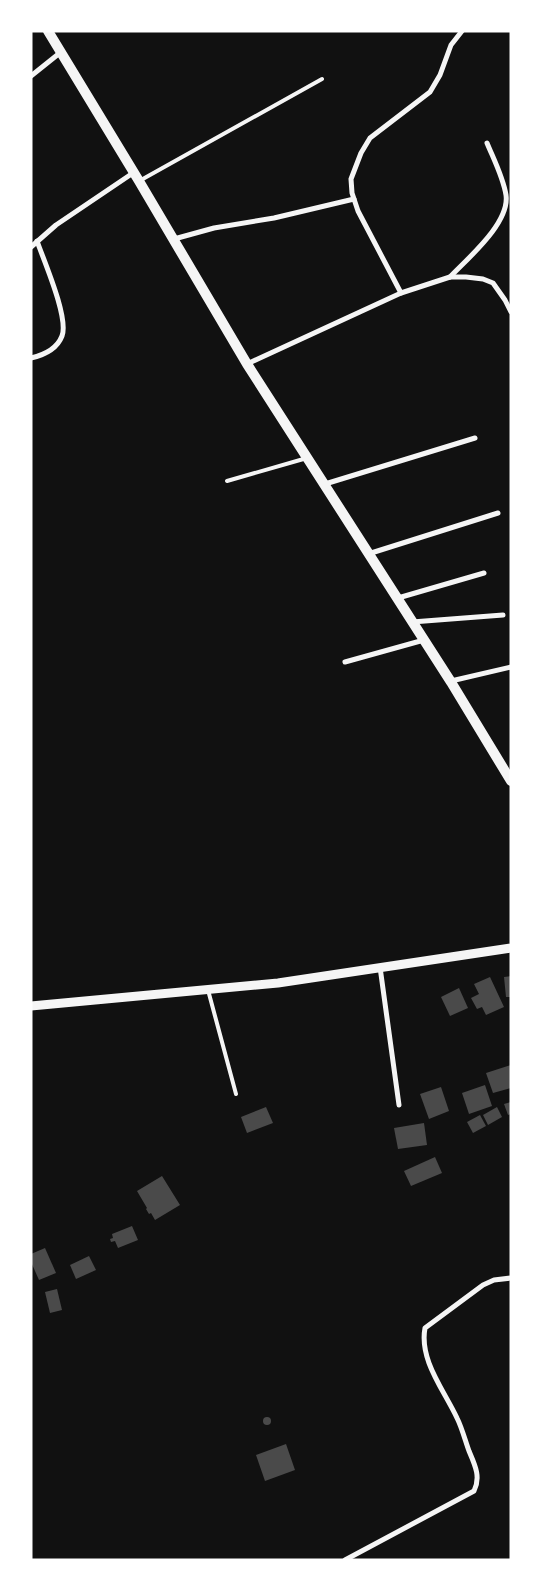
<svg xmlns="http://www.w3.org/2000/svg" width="542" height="1591" font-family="'Times New Roman',serif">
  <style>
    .building { fill: #4a4a4a }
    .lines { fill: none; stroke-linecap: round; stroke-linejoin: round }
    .service { stroke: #f5f5f5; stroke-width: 4 }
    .minor { stroke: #f5f5f5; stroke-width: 5 }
    .tertiary { stroke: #f5f5f5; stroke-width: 9 }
    .secondary { stroke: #f5f5f5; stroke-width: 10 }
  </style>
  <rect width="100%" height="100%" fill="#111"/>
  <g class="building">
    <polygon points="511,976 511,997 506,997 504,977"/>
    <polygon points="490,977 504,1007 486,1015 482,1007 477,1009 471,998 479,994 474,984"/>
    <polygon points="459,988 468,1008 450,1016 441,997"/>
    <polygon points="511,1065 511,1088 493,1093 486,1073"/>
    <polygon points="485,1085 492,1106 469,1114 462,1093"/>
    <polygon points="441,1087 449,1111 429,1119 420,1094"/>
    <polygon points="511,1102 511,1114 508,1115 504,1104"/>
    <polygon points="266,1107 273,1123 247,1133 241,1117"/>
    <polygon points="497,1107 502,1117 488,1125 483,1115"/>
    <polygon points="480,1115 486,1126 473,1133 467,1122"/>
    <polygon points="424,1123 427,1145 398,1149 394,1128"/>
    <polygon points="435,1157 442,1173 411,1186 404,1171"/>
    <polygon points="162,1176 180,1205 155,1220 151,1213 149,1214 146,1209 147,1208 137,1191"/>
    <polygon points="132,1226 138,1240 118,1248 115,1241 111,1242 110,1239 113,1238 112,1234"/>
    <polygon points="45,1248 56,1273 39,1280 31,1262 31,1254"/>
    <polygon points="89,1256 96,1270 76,1279 70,1265"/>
    <polygon points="57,1289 62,1310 50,1313 45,1292"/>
    <circle cx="267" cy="1421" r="4"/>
    <polygon points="286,1444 295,1470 265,1481 256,1455"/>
  </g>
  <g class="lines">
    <g class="service">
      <polyline points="141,180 322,79"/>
      <polyline points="227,481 307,458"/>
      <polyline points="208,990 236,1094"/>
    </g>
    <g class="minor">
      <polyline points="31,76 61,52"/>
      <polyline points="174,239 214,228 274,218 354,199"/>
      <polyline points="31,247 56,225 133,173"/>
      <path d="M450,277C468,258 510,223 506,195C503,177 494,160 487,143"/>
      <polyline points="401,293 358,211 352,193 351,179 361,153 370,138 430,92 440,75 451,45 462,31"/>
      <path d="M31,358C44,355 57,349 62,336C69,318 44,261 37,241"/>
      <polyline points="247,364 401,293 450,277 466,277 483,279 493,283 505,300 511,312"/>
      <polyline points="325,484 475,438"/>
      <polyline points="368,554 498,513"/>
      <polyline points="398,598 484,573"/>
      <polyline points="412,622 503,615"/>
      <polyline points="345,662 424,640"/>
      <polyline points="451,681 511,667"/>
      <polyline points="380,967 399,1105"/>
      <path d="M345,1560L474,1491C481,1477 475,1465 469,1451C465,1440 462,1428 457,1418C444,1390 419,1360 425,1328L483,1285L494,1280L511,1278"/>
    </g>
    <polyline class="tertiary" points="31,1006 278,983 511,948"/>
    <polyline class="secondary" points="48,31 139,181 247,364 451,682 511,781"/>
  </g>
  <rect width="542" height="1591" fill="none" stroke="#ffffff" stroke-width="65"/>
</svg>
